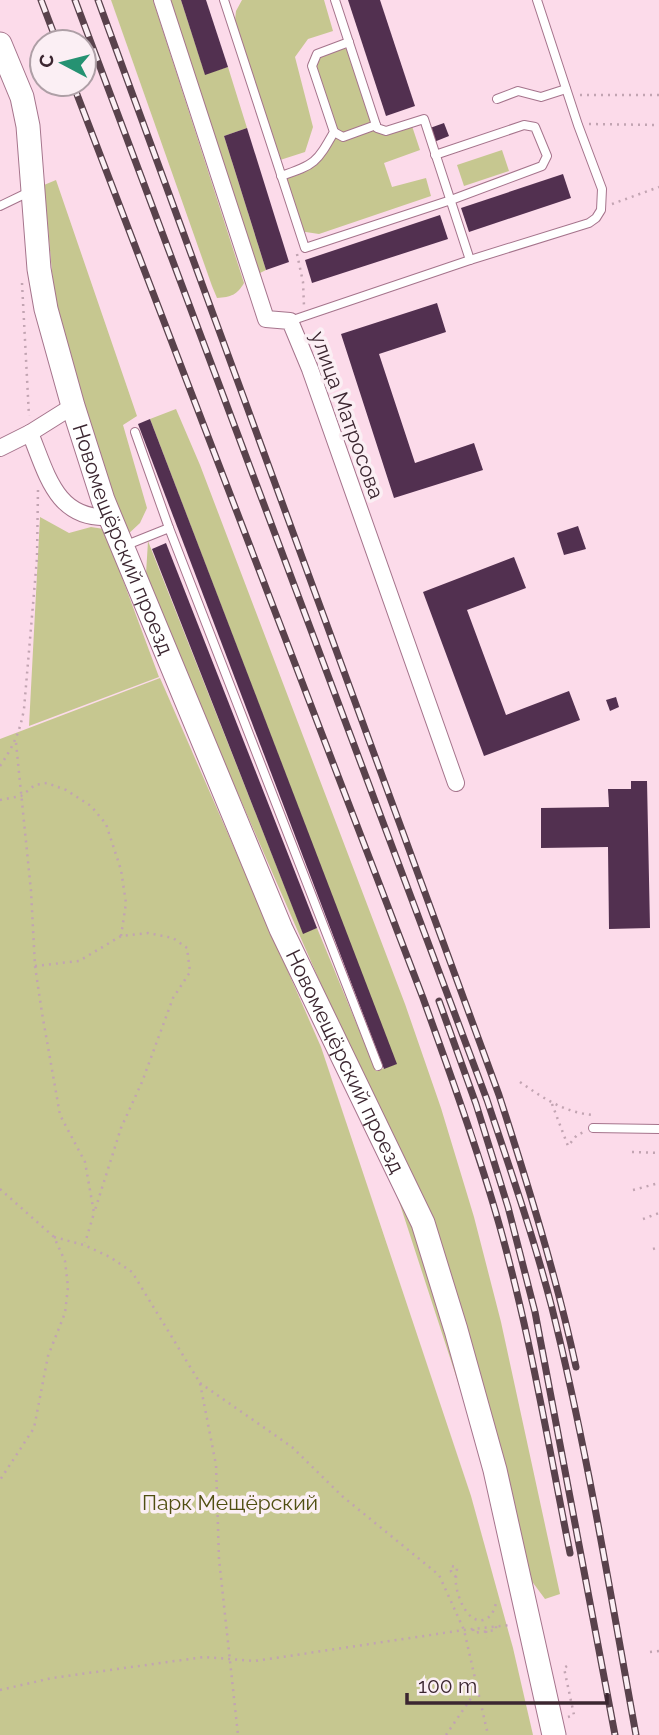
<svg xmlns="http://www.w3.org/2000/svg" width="659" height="1735" font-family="Raleway,sans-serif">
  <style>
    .green { fill: #c6c790 }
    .building { fill: #523050 }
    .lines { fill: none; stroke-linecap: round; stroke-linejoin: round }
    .lane-casing { stroke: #a5748c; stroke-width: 10 }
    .street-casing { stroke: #a5748c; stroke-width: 18 }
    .secondary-casing { stroke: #a5748c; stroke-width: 25 }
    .path { stroke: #c2a4b2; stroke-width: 2.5; stroke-dasharray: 2 5; stroke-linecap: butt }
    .lane { stroke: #fff; stroke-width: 8 }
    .street { stroke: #fff; stroke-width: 16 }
    .secondary { stroke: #fff; stroke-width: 23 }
    .rail-casing { stroke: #59424c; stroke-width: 7 }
    .rail { stroke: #fbeff4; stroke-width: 4.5; stroke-dasharray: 13; stroke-linecap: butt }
    .labels { text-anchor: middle; stroke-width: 7; stroke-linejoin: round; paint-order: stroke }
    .street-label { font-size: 21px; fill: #3b2630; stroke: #fbeff4 }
    .park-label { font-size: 21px; fill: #504f12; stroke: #fbeff4 }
  </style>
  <rect width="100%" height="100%" fill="#fcdbea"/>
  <g class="green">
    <path d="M111,0H153L244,283C237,295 231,297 217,298L212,286Z"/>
    <polygon points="162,0 181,0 205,74 228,67 247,128 224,136 266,270 252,277"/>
    <polygon points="242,0 324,0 333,31 308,39 295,57 313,127 305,152 277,161 234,29 236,11"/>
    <polygon points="341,45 352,54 377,128 386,131 411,123 420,150 384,163 392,187 426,178 431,196 319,234 299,231 281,176 305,168 334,132 312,66 317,54"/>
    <polygon points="502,150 509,171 464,186 457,165"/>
    <polygon points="56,180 137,416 123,425 147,508 140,523 125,537 56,315 44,185"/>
    <polygon points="176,409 200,465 405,1004 441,1108 474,1217 501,1322 560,1594 545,1599 522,1568 498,1505 350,1051 188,679 146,574 148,541 303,933 317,928 376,1071 396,1064 150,419"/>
    <polygon points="40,517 69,533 91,527 104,529 159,677 29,726"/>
    <polygon points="160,678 321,1047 471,1496 513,1648 533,1735 0,1735 0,739"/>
  </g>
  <g class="building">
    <polygon points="181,0 206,0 228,67 205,75"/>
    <polygon points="348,0 380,0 415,106 386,116"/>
    <polygon points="444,123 449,136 434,142 430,128"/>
    <polygon points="247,128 289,262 266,270 224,136"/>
    <polygon points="563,174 571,198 469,232 461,208"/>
    <polygon points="440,215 448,239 312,283 305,260"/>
    <polygon points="437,303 446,332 379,354 415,463 474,443 483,470 394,498 341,334"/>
    <polygon points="150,419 397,1064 384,1069 138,424"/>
    <polygon points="578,526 586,549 564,555 557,533"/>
    <polygon points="166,543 317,928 303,934 152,549"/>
    <polygon points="514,557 526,588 467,610 506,715 569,691 580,720 484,756 423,592"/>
    <polygon points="616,697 619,707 610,711 606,700"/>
    <polygon points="631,781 647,781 650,928 609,929 608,847 541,848 541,808 609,807 608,789 631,789"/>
  </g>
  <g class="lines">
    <g class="lane-casing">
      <g id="lane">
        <polyline points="224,0 305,248 451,200 542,166 547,156 535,127 524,125 435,155"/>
        <polyline points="335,0 377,128 386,131 424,119 470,260"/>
        <polyline points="497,99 518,91 541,97 566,89"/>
        <polyline points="334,132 343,137 376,125"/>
        <path d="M281,176C315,165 317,162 334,132L312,66L317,54L349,42"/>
        <polyline points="0,206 29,192"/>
        <polyline points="290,321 470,260 589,223 596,218 601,210 602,189 578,125 537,0"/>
        <polyline points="135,432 169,528 378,1066"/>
        <polyline points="124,546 169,528"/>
        <polyline points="593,1128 659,1129"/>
      </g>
    </g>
    <g class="street-casing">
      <g id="street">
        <polyline points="162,0 266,319 290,321 310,369 456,783"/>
        <path d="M30,433C47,474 56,520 109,517"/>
        <polyline points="0,448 30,433 73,406"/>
      </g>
    </g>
    <g class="secondary-casing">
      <g id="secondary">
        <path id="s1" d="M0,44L22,97L28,126L39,269L46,309L73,406L103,500L281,929L423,1223L456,1330L495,1470L554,1735"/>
      </g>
    </g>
    <g class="path">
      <polyline points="580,95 659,95"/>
      <polyline points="589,124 659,125"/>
      <polyline points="612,204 659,187"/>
      <polyline points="297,254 303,282 304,306"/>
      <polyline points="22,283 29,416"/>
      <polyline points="16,743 31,891 35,966 42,1013 60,1115 85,1162 94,1213 85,1243"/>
      <path d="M0,766C13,747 20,732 24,709L37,558L38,489"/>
      <polyline points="0,800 21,796 35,785 47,783 66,790 91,806 106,824 121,870 126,903 121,936"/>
      <polyline points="35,966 79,961 121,936 148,933 173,938 187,948 190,972 173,998 142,1082 121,1128 95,1210"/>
      <path d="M520,1082C543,1098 565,1113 594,1115V1117"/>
      <polyline points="552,1104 568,1146 577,1135 584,1132"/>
      <polyline points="632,1152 659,1153"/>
      <polyline points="0,1189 54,1237 65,1261 68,1287 65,1313 48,1356 34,1428 0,1480"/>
      <polyline points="633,1190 659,1183"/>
      <polyline points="643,1219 659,1213"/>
      <polyline points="54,1237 84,1245 110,1257 132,1272 200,1383 216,1465 219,1559 238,1735"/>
      <polyline points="653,1249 659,1247"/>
      <polyline points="200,1383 292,1447 342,1496 439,1575 464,1630 488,1735"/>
      <path d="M456,1577L451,1572V1566L457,1567C457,1570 456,1574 456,1577C454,1590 466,1624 483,1620C491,1618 494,1611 496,1603"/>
      <polyline points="473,1629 474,1633 496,1630 496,1626"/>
      <polyline points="486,1631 487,1638"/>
      <polyline points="650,1652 659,1651"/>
      <polyline points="567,1666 564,1668 574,1715 568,1717"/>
      <polyline points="0,1690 52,1678 204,1657 255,1661 464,1630 511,1625"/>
      <polyline points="446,1735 478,1688"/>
    </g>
    <use href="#lane" class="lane"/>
    <use href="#street" class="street"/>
    <use href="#secondary" class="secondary"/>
    <g class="rail-casing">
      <g id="rail">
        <polyline points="41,0 57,42"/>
        <path d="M75,0L487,1100C510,1169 534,1238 552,1308C587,1449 610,1592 636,1735"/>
        <path d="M98,0L499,1095C528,1185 556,1275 576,1367"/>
        <path d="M73,84L423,998C448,1068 474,1138 495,1210C528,1322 547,1438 570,1553"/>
        <polyline points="439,1001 476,1104 508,1207 535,1312 615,1735"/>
      </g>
    </g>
    <use href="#rail" class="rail"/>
  </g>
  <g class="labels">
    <g class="street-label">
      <text transform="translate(347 415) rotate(70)" y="7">улица Матросова</text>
      <text dy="7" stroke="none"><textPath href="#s1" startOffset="514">Новомещёрский проезд</textPath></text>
      <text dy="7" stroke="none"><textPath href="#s1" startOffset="1082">Новомещёрский проезд</textPath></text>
    </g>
    <g class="park-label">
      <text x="230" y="1510">Парк Мещёрский</text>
    </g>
  </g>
  <g transform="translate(63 63) rotate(277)"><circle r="33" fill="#fbeff4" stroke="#ae9fa6" stroke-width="2"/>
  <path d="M0-5L12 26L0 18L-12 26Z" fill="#259272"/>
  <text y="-10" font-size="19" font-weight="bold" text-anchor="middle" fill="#3b2630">С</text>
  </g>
  <path d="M407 1693v10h200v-10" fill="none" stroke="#3b2630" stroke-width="3.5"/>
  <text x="418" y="1693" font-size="21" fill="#3b2630" stroke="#fbeff4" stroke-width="5" paint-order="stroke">100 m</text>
</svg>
